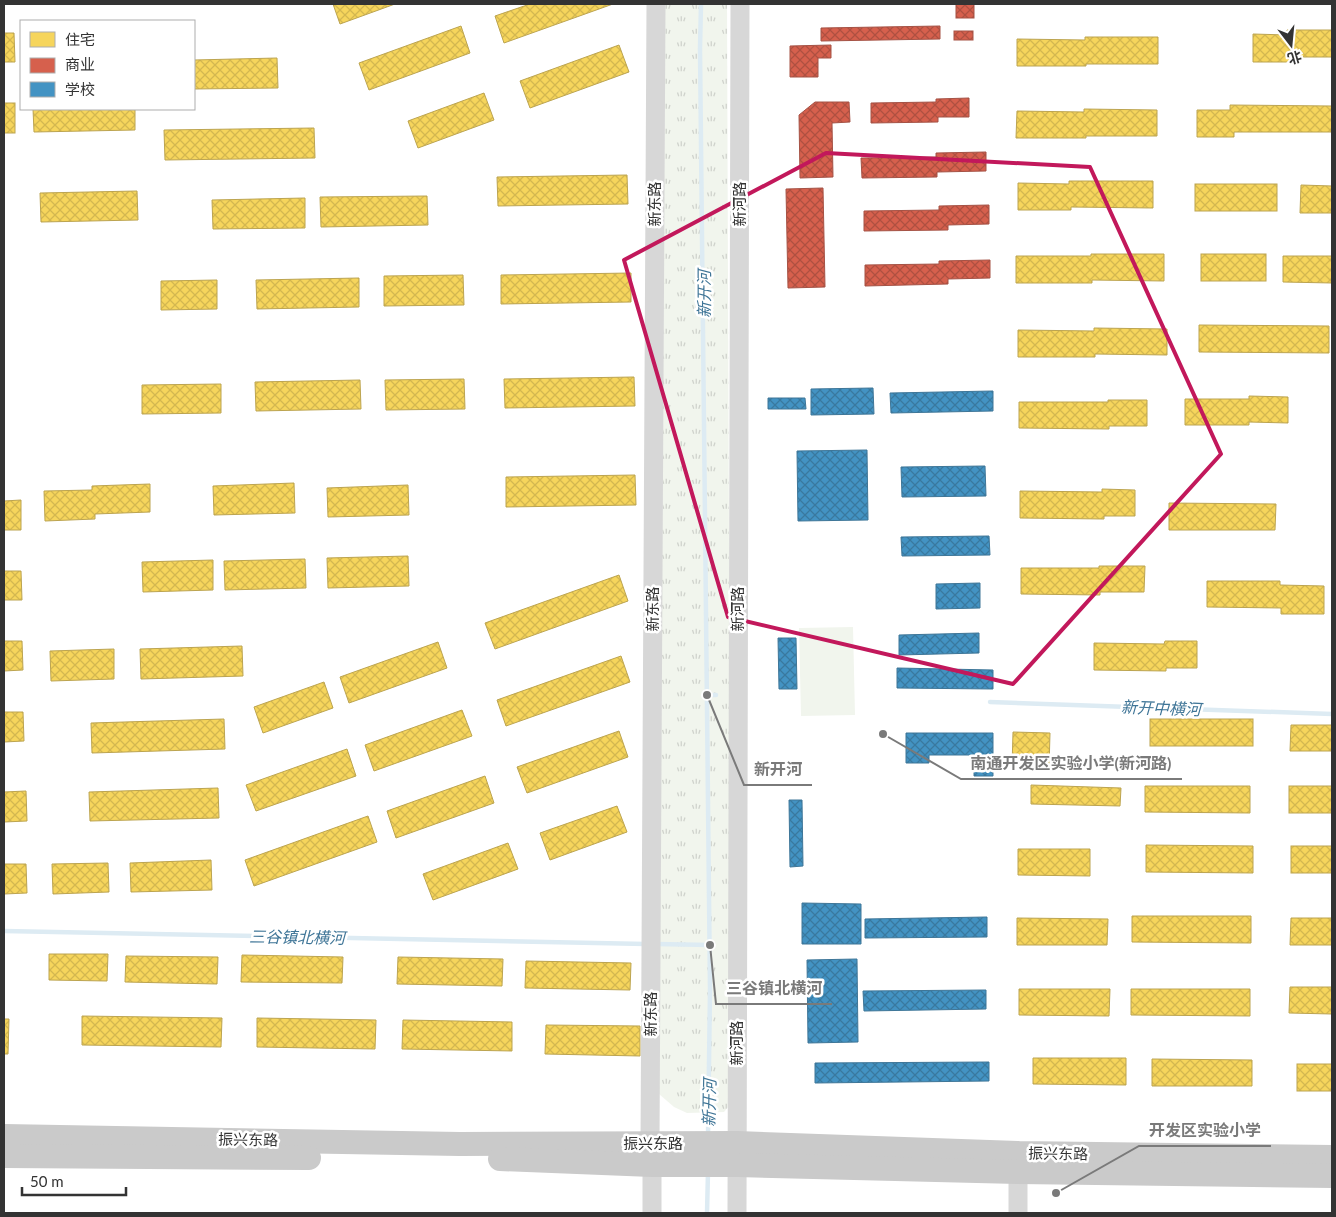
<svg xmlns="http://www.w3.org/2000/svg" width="1336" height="1217" font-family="Lato,'Noto Sans SC',sans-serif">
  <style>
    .grass { fill: url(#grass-tufts) }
    .green { fill: #f1f5ed }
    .homes { fill: url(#homes-cross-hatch); stroke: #bca450 }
    .shops { fill: url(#shops-cross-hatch); stroke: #a55245 }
    .schools { fill: url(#schools-cross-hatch); stroke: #3e7698 }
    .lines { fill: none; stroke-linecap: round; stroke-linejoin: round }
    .stream { stroke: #ddebf3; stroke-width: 4.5 }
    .minor { stroke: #d7d7d7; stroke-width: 19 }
    .major { stroke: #cacaca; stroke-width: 24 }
    .marked { fill: none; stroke: #c2185b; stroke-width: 4; stroke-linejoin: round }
    .labels { text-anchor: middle; stroke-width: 5; stroke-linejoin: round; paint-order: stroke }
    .street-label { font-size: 15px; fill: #333; stroke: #fff }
    .water-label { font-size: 16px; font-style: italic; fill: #3f7597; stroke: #fff }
    .leader { fill: none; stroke: #7a7a7a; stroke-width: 2 }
    .callout-dot { fill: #7a7a7a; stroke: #fff; stroke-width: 2 }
    .callout-label { font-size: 16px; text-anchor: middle; font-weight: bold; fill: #7a7a7a; stroke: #fff; stroke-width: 5; stroke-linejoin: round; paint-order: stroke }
  </style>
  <defs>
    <pattern id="grass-tufts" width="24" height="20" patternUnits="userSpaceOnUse" patternTransform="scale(1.25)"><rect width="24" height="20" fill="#f1f5ed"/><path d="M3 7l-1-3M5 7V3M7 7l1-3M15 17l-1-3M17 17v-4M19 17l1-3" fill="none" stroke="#cfd2cc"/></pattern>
    <pattern id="homes-cross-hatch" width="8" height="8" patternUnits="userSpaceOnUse" patternTransform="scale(1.25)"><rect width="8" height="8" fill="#f6d55c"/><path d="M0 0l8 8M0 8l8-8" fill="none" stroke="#d3b750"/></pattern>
    <pattern id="shops-cross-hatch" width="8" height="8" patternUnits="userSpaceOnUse" patternTransform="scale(1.25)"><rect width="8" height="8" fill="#d6604d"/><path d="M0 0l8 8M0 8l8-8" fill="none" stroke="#ae5041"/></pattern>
    <pattern id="schools-cross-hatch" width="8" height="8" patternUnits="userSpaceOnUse" patternTransform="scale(1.25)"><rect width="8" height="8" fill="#4393c3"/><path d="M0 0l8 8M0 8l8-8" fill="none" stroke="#39799f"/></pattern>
  </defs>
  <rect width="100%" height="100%" fill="#fff"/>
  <polygon class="grass" points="665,4 727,4 731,1099 729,1106 724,1112 687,1113 674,1107 659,1094"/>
  <polygon class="green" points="853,627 855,715 801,716 799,628"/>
  <g class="homes">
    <polygon points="333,4 395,4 340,24"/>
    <polygon points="530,4 613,4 504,43 495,16"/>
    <polygon points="461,26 470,53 369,90 359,63"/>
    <polygon points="1287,30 1332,30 1332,57 1290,57 1290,62 1253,62 1253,34 1287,35"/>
    <polygon points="4,33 14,33 15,62 4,62"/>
    <polygon points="1085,37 1158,37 1158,64 1086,64 1086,66 1017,66 1017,39 1085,40"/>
    <polygon points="619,45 629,72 530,108 520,81"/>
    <polygon points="277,58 278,88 194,89 194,60"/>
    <polygon points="484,93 494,120 418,148 408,121"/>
    <rect x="4" y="103" width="11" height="30"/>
    <polygon points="1230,105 1332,106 1332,132 1234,132 1234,137 1197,137 1197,110 1230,110"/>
    <polygon points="33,109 135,109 135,130 34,132"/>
    <polygon points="1084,109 1157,110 1157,136 1086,136 1086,138 1016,138 1017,111 1084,112"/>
    <polygon points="314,128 315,158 165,160 164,130"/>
    <polygon points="627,175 628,204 498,206 497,177"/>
    <polygon points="1069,181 1153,181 1153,208 1071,207 1071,210 1018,210 1018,183 1069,184"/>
    <rect x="1195" y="184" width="82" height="27"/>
    <polygon points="1301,185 1332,186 1332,213 1300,213"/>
    <polygon points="137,191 138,220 41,222 40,193"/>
    <polygon points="427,196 428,225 321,227 320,197"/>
    <polygon points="305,198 305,228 213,229 212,200"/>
    <polygon points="1091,254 1164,254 1164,281 1092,280 1092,283 1016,283 1016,256 1091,256"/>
    <rect x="1201" y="254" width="65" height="27"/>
    <polygon points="1283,256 1332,256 1332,283 1283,282"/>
    <polygon points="631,273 631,302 501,304 501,275"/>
    <polygon points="463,275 464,305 384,306 384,276"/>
    <polygon points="359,278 359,307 257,309 256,280"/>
    <polygon points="217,280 217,309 161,310 161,281"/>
    <polygon points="1199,325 1329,326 1329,353 1199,352"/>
    <polygon points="1094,328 1167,329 1167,355 1095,354 1095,357 1018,357 1018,330 1094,331"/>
    <polygon points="634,377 635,406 505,408 504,379"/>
    <polygon points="464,379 465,409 386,410 385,380"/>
    <polygon points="360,380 361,409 256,411 255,382"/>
    <polygon points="221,384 221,413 142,414 142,385"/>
    <polygon points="1249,396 1288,397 1288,423 1249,422 1249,425 1185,425 1185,399 1249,399"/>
    <polygon points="1108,400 1147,400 1147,426 1109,426 1109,429 1019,428 1019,402 1108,402"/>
    <polygon points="635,475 636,505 506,507 506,477"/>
    <polygon points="294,483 295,513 214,515 213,486"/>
    <polygon points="150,484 150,512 95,514 95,519 45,521 44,491 92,490 92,486"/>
    <polygon points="408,485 409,515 328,517 327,488"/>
    <polygon points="1102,489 1135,490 1135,516 1104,516 1104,519 1020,518 1020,491 1102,492"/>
    <polygon points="21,500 21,530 4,530 4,501"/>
    <polygon points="1169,503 1276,504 1275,530 1169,530"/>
    <polygon points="408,556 409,586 328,588 327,558"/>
    <polygon points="305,559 306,588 225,590 224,561"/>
    <polygon points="213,560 213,590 143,592 142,562"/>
    <polygon points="1099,566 1145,566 1144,592 1100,592 1100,595 1021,594 1021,568 1099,568"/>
    <polygon points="4,571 21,571 22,600 4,600"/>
    <polygon points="619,575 628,601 495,649 485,623"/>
    <polygon points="1207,581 1280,581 1280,585 1324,586 1324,614 1281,614 1281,608 1207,607"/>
    <polygon points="4,641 22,641 23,670 4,671"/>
    <polygon points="1165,641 1197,641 1197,668 1166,668 1166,671 1094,670 1094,643 1164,644"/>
    <polygon points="438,642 447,668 349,703 340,677"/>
    <polygon points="242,646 243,676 141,679 140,649"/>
    <polygon points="114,649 114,679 51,681 50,651"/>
    <polygon points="621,656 630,682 506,726 497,700"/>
    <polygon points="324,682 333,708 263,733 254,707"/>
    <polygon points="462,710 472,736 374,771 365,745"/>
    <polygon points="4,712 23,712 24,741 4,742"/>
    <polygon points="224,719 225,749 92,753 91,723"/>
    <rect x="1150" y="719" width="103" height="27"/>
    <polygon points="1291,725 1332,725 1332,751 1290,751"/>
    <polygon points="619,731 628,757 527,793 517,767"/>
    <polygon points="1013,732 1050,733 1049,769 1012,768"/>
    <polygon points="347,749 356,776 256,811 246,785"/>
    <polygon points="485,776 494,803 396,838 387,811"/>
    <polygon points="1031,785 1121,788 1120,806 1031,804"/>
    <polygon points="1145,786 1250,786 1250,813 1145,812"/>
    <rect x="1289" y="786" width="43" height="27"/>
    <polygon points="218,788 219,818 90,821 89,792"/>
    <polygon points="26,791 27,821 4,822 4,792"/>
    <polygon points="617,806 627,832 550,860 540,833"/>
    <polygon points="368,816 377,842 254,886 245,860"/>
    <polygon points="508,843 518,869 433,900 423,874"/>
    <polygon points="1146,845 1253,846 1253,873 1146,872"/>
    <rect x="1291" y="846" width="41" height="27"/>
    <polygon points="1018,849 1090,849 1090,876 1018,875"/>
    <polygon points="211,860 212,890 131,892 130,863"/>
    <polygon points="108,863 109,892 53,894 52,864"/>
    <polygon points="4,864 26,864 27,893 4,894"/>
    <polygon points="1132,916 1251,916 1251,943 1132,942"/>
    <polygon points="1017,918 1108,919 1107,945 1017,945"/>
    <polygon points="1291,918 1332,918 1332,945 1290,945"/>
    <polygon points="49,954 108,954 107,981 49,980"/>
    <polygon points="242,955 343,957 342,983 241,982"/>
    <polygon points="126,956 218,957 217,984 125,982"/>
    <polygon points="398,957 503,959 502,986 397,984"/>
    <polygon points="526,961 631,963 630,990 525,988"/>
    <polygon points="1290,987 1332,987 1332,1014 1289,1013"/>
    <polygon points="1019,989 1110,989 1109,1016 1019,1015"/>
    <polygon points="1131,989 1250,989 1250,1016 1131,1015"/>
    <polygon points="82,1016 222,1018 221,1047 82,1045"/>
    <polygon points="257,1018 376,1020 375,1049 257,1047"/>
    <polygon points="4,1019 9,1019 8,1054 4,1054"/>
    <polygon points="403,1020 512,1022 512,1051 402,1049"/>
    <polygon points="546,1025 640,1026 640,1056 545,1054"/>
    <polygon points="1033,1058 1126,1058 1126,1085 1033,1084"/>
    <polygon points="1152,1059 1252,1060 1252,1086 1152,1086"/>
    <rect x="1297" y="1064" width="35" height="27"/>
  </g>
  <g class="shops">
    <rect x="956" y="4" width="18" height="14"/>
    <polygon points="940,26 940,39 821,41 821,28"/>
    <rect x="954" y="31" width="19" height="9"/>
    <polygon points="831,45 831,58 818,58 818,77 790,77 790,46"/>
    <polygon points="969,98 969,117 938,117 938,122 871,123 871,103 936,102 936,99"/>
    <polygon points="815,102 849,102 850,122 832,123 833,177 800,178 799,115"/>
    <polygon points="986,152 986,171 937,172 937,177 862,178 861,158 936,157 936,153"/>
    <polygon points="823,188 825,287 788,288 786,189"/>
    <polygon points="989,205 989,224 948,225 948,230 864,231 864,211 939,210 939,206"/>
    <polygon points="990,260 990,278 948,279 948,284 865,286 865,265 939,264 939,261"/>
  </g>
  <g class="schools">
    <polygon points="873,388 874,414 811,415 811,389"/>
    <polygon points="993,391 993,411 891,413 890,393"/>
    <polygon points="768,398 805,398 806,409 768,409"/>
    <polygon points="867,450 868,520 798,521 797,451"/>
    <polygon points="985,466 986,496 902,497 901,467"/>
    <polygon points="989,536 990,555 902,556 901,537"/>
    <polygon points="980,583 980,608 936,609 936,584"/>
    <polygon points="979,633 979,653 899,655 899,635"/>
    <polygon points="778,638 796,638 797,689 779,689"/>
    <polygon points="897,668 993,670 993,689 897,688"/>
    <polygon points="906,733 993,733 993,776 974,776 974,755 929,755 929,763 906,763"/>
    <polygon points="789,800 802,800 803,866 790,867"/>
    <polygon points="802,903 861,904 861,944 802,944"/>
    <polygon points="987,917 987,937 865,938 865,919"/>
    <polygon points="857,959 858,1042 808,1043 807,960"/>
    <polygon points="986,990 986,1009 864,1011 863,991"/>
    <polygon points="989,1062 989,1081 815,1083 815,1063"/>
  </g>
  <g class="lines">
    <g class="stream">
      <polyline points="701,4 700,49 710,990 708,1137"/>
      <polyline points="707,695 716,695"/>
      <polyline points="990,702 1332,714"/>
      <polyline points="4,931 646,944"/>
      <polyline points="656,944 710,945"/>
      <polyline points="707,1213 708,1172"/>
    </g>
    <g class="minor">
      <polyline points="652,1213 652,1165 650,1144 656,4"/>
      <polyline points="737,1213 740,4"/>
      <polyline points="1018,1213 1018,1160"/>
    </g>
    <g class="major">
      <polyline points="4,1136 460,1144 737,1143 1019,1153 1332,1157"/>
      <polyline points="4,1156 309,1158"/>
      <polyline points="500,1159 652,1165 737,1165 1018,1172 1332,1176"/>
    </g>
  </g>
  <path class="marked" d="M826,153L1090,167L1221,454L1013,684L728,617L624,260Z"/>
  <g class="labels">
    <g class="street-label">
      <text transform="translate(655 204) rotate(-90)" y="5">新东路</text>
      <text transform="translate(740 204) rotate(-90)" y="5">新河路</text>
      <text transform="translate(653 609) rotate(-90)" y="5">新东路</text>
      <text transform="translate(738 609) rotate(-90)" y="5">新河路</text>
      <text transform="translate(651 1014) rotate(-90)" y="5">新东路</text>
      <text transform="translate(737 1043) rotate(-90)" y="5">新河路</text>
      <text transform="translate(248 1140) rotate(1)" y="5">振兴东路</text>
      <text x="653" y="1149">振兴东路</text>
      <text transform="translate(1058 1154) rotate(1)" y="5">振兴东路</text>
    </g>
    <g class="water-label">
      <text transform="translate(704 294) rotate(-90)" y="6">新开河</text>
      <text transform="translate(1161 708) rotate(2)" y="6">新开中横河</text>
      <text transform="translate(297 937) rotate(1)" y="6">三谷镇北横河</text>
      <text transform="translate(709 1103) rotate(-89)" y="6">新开河</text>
    </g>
  </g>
  <path class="leader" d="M883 734L961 779H1182M707 695L744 785H812M710 945L716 1004H832M1056 1193L1139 1146H1271"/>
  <g class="callout-dot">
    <circle cx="883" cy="734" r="5"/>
    <circle cx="707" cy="695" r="5"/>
    <circle cx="710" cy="945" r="5"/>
    <circle cx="1056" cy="1193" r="5"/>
  </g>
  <g class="callout-label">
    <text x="1071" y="769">南通开发区实验小学(新河路)</text>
    <text x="778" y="775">新开河</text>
    <text x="774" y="994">三谷镇北横河</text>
    <text x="1205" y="1136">开发区实验小学</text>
  </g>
  <rect width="1336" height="1217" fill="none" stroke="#333333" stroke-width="10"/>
  <rect x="20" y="20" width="175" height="90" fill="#ffffff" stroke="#adadad"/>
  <rect x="30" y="32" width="25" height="15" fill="#f6d55c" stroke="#adadad"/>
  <text x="65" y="45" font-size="15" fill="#333333">住宅</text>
  <rect x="30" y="58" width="25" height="15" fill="#d6604d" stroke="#adadad"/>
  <text x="65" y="70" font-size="15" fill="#333333">商业</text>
  <rect x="30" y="82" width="25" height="15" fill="#4393c3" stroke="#adadad"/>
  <text x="65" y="95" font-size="15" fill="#333333">学校</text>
  <g transform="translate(1291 45) rotate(164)" stroke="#ffffff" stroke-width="4" paint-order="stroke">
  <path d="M0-4L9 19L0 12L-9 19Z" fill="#333333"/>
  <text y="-8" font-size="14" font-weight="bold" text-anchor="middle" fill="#333333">北</text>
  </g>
  <path d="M22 1187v8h104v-8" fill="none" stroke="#333333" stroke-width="2.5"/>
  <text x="30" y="1187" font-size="15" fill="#333333" stroke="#ffffff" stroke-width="4" paint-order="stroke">50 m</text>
</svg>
